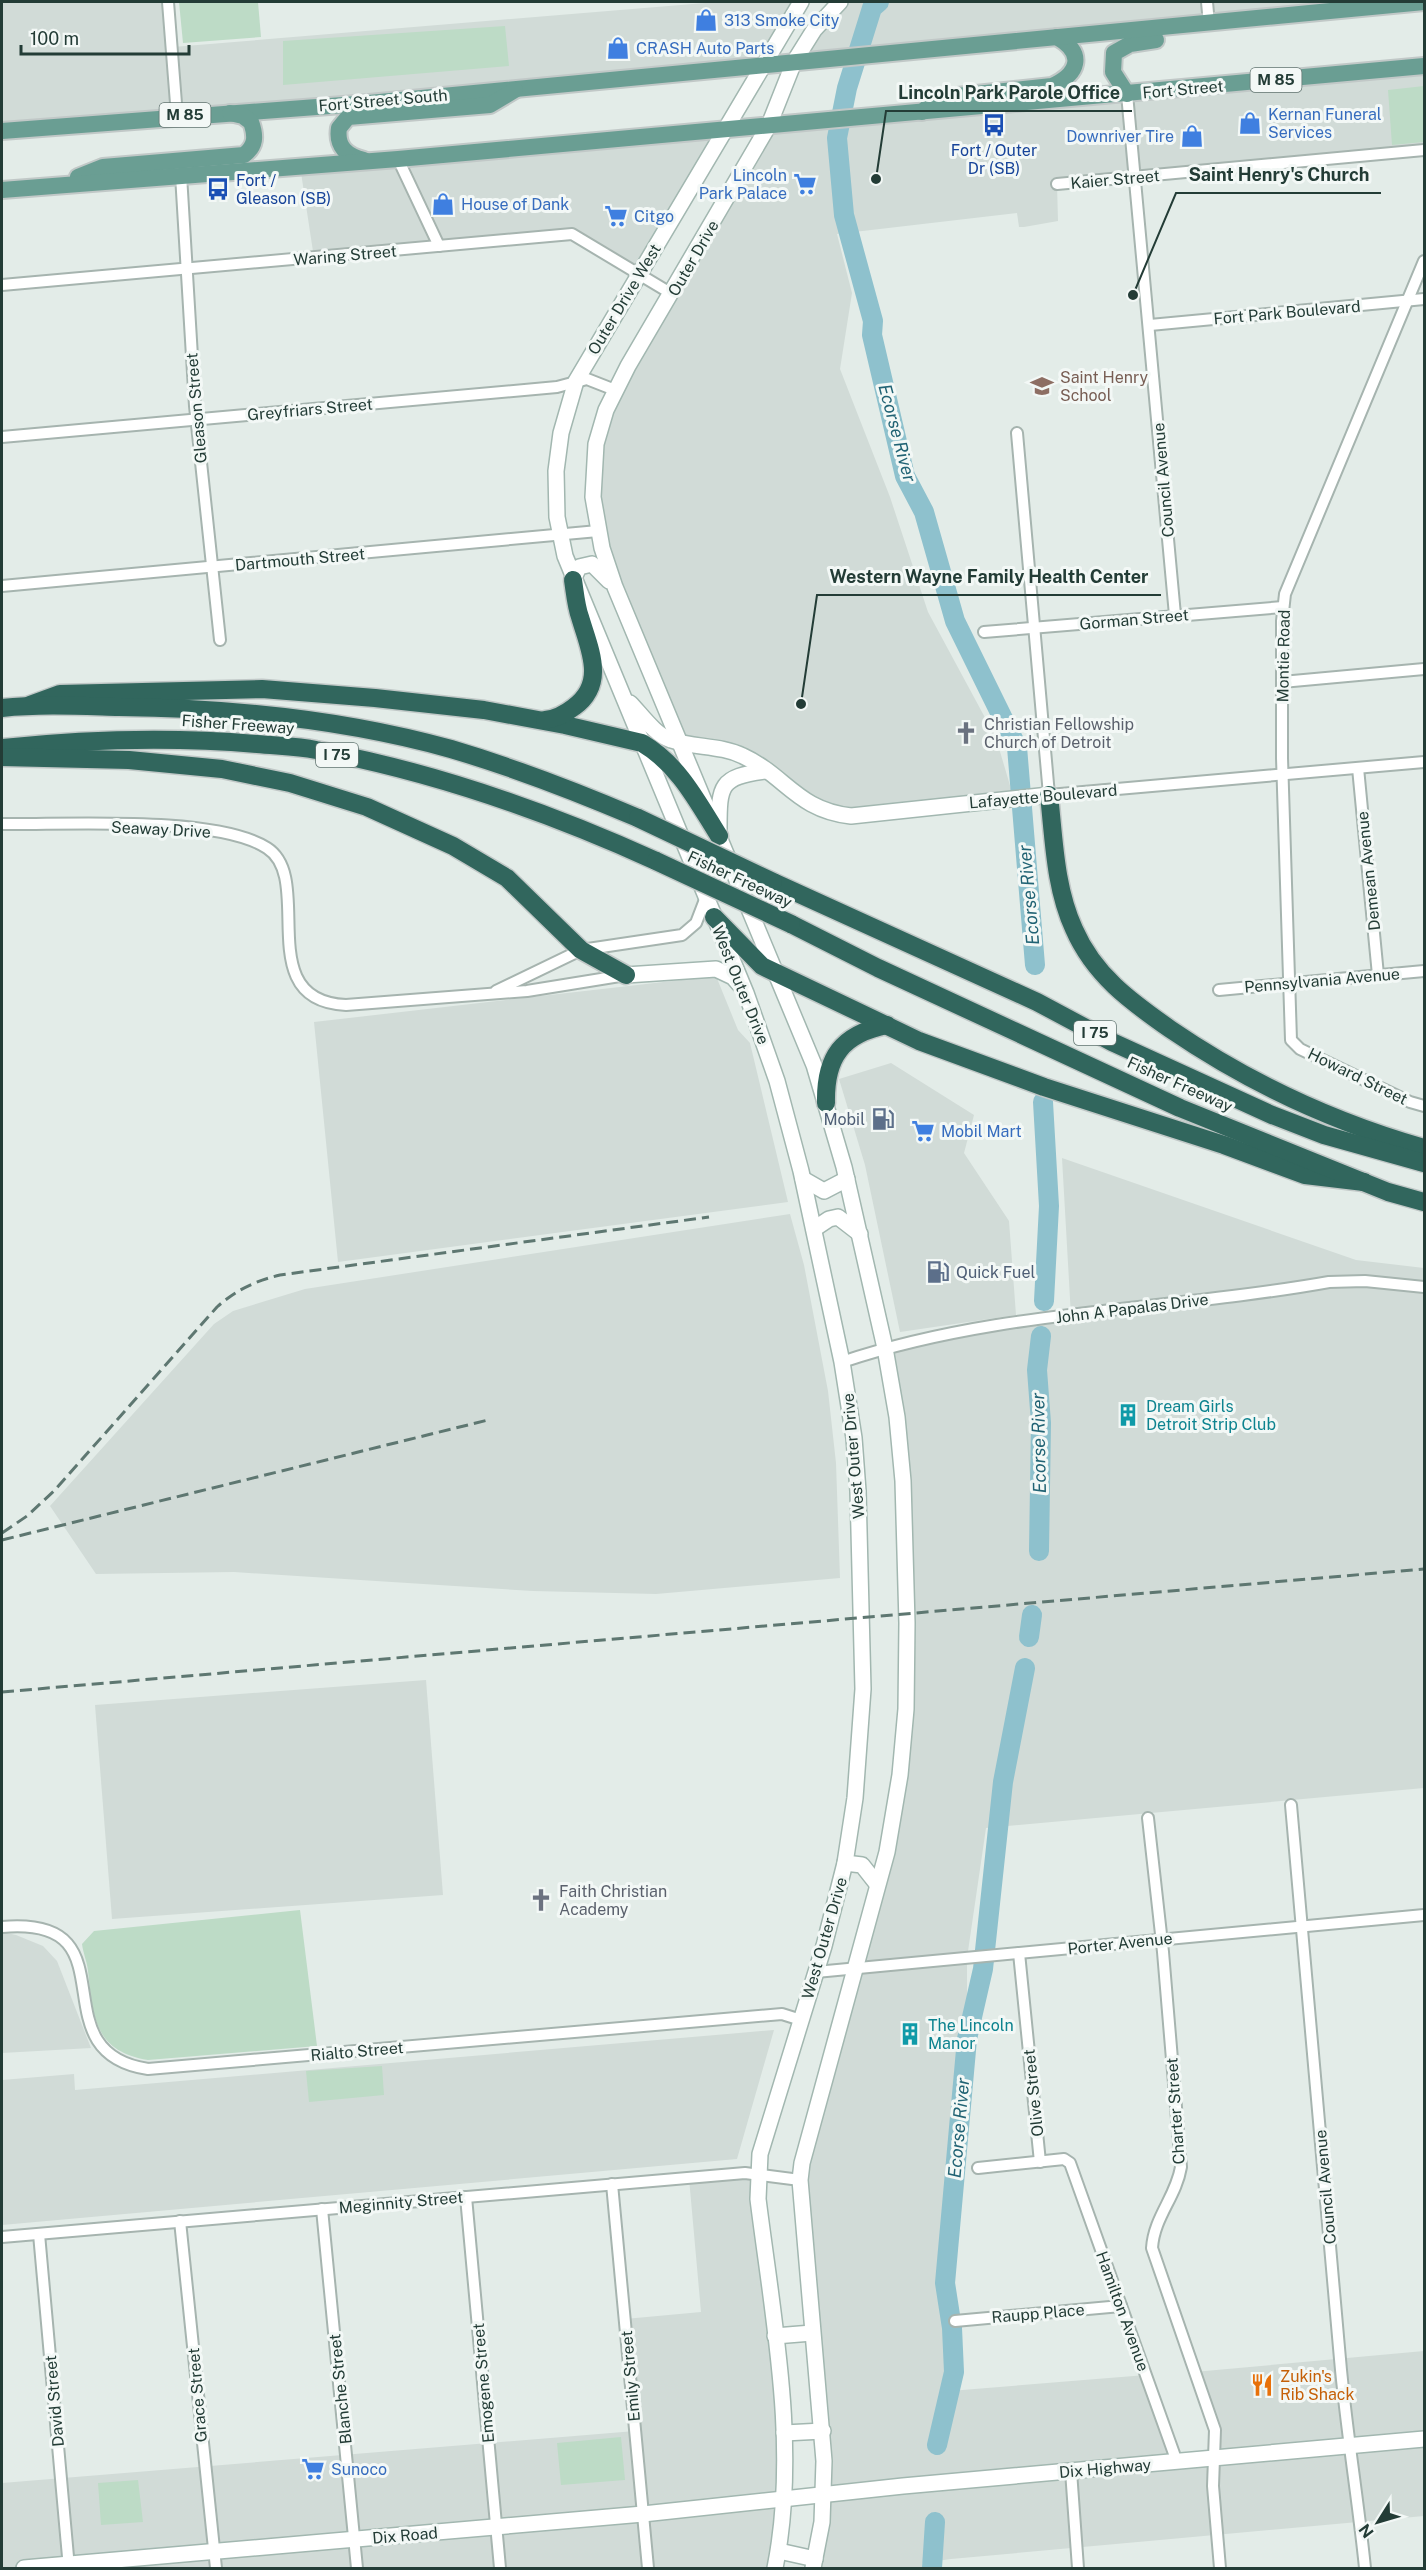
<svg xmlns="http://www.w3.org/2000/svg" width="1426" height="2570" font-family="'Public Sans',sans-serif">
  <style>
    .built { fill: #d1dbd7 }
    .green { fill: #bddbc6 }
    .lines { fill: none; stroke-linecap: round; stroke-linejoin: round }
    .river { stroke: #8ec1cd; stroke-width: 20 }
    .street-casing { stroke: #a6b4af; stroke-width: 14 }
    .secondary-casing { stroke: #a2b7b0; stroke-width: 18 }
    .primary-casing { stroke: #c1c8c7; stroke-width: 20 }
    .highway-casing { stroke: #c1c8c7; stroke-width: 21 }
    .street { stroke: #fff; stroke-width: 10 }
    .secondary { stroke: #fff; stroke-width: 15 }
    .primary { stroke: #6a9e93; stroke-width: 16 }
    .highway { stroke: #31665d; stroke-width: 18 }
    .rail { stroke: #5e7771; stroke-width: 3; stroke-dasharray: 12 6; stroke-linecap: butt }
    .highway-bridge-casing { stroke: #c1c8c7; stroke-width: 21; stroke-linecap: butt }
    .highway-bridge { stroke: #31665d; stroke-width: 18 }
    .labels { text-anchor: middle; stroke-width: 6; stroke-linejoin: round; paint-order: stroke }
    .shield { fill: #f3f8f6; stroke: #617470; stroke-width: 1.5 }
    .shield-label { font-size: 15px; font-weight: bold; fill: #233c36 }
    .shop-label { font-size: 16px; fill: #366cbe; stroke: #f3f8f6; text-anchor: start }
    .street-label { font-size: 16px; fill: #233c36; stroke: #f3f8f6 }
    .transit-label { font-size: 16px; fill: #164399; stroke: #f3f8f6 }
    .education-label { font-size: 16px; fill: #785e54; stroke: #f3f8f6; text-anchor: start }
    .worship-label { font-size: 16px; fill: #5b616d; stroke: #f3f8f6; text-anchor: start }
    .service-label { font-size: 16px; fill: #4e5e75; stroke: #f3f8f6; text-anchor: end }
    .culture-label { font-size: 16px; fill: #0d838f; stroke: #f3f8f6; text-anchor: start }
    .food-label { font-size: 16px; fill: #c56008; stroke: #f3f8f6; text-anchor: start }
    .water-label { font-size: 18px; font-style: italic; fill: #216374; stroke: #f3f8f6 }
    .leader { fill: none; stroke: #233c36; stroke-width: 2 }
    .callout-dot { fill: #233c36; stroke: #f3f8f6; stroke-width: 2 }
    .callout-label { font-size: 18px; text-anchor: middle; font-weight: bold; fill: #233c36; stroke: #f3f8f6; stroke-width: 6; stroke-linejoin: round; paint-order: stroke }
  </style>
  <rect width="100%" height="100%" fill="#e3ece8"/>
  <g class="built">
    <polygon points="2,2 168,2 173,47 717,2 801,2 763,64 2,131"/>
    <polygon points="840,2 1424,2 794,62"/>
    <polygon points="1424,66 1424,150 1057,184 1058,221 1024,227 1019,227 1017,213 837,234 852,293 840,369 890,497 928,612 996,738 1014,799 832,814 755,762 680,742 595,514 606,410 769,125"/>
    <polygon points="727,130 639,274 571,234 314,258 300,166"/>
    <polygon points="716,976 738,1030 750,1043 788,1202 338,1262 314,1022"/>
    <polygon points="891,1063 974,1115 964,1153 1009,1221 1016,1315 900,1332 865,1165 839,1079"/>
    <polygon points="1062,1158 1356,1260 1424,1268 1424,1788 986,1828 967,1958 967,2039 945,2283 952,2328 954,2372 950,2391 1146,2375 1177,2461 1212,2458 1215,2430 1194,2372 1424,2351 1424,2516 951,2559 922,2563 922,2568 813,2568 822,2522 800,2198 895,1808 906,1604 885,1348 1071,1316"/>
    <polygon points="790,1214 804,1265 828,1391 836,1463 840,1578 656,1594 533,1591 234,1572 96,1574 50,1506 214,1324 233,1311 305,1289"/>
    <polygon points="426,1680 443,1895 112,1919 95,1705"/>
    <polygon points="2,1932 16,1935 43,1946 57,1961 91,2048 2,2053"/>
    <polygon points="774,2030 737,2159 2,2225 2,2080 74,2074 75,2090"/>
    <polygon points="759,2174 787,2465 775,2568 2,2568 2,2483 635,2431 625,2319 701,2312 689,2178"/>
  </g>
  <g class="green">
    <polygon points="179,2 258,2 261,37 183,43"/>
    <polygon points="505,26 509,66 283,85 283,41"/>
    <polygon points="1424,86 1424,142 1392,145 1388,90"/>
    <path d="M300,1910L317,2046L148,2060C94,2051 93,2017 88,1971C87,1961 83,1953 82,1944L94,1931Z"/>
    <polygon points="382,2066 384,2095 309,2102 306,2071"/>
    <polygon points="621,2437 625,2480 561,2485 557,2443"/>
    <polygon points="138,2480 143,2522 101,2525 98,2483"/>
  </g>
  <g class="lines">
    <g class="river">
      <polyline points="879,2 872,8 847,88 837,138 844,215 873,321 872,335 905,476 924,512 955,621 1017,747 1035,965"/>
      <polyline points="1043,1102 1049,1206 1044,1301"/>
      <polyline points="1039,1551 1041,1423 1037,1370 1041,1336"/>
      <polyline points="1029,1637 1032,1615"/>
      <polyline points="937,2445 954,2372 952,2328 945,2283 967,2039 983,1969 1003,1782 1025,1668"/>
      <polyline points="932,2568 935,2522"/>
    </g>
    <g class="street-casing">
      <g id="street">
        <polyline points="168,2 177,116"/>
        <polyline points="1207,2 1209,24"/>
        <polyline points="1127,94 1175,615"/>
        <polyline points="398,159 439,246"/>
        <polyline points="181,175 195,406 220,640"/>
        <polyline points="1057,184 1424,150"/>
        <polyline points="1424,261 1285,594 1282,621 1282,758 1291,1040 1300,1049 1410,1102 1424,1106"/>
        <polyline points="2,285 572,234 672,294"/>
        <polyline points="1150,325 1424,299"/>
        <polyline points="1017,433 1049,795 1424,762"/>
        <polyline points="2,437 557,387 587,379 615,390"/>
        <polyline points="2,586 598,531"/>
        <polyline points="984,632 1283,607"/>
        <polyline points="1282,682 1424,669"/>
        <polyline points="1358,768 1378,975"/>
        <path d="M2,824C65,825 216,815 267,848C316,879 250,1001 346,1005L527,991L626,975"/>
        <polyline points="1219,990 1424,971"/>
        <polyline points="496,991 581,950 682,935 696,923 706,897"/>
        <path d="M842,1362C999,1309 1168,1311 1329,1282L1365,1281L1424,1287"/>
        <path d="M1291,1805L1340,2359C1346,2429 1358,2498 1365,2568"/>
        <path d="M1148,1818L1163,1952L1181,2167C1176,2197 1154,2217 1152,2248L1215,2430L1213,2486L1220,2568"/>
        <path d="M2,1927C137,1915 34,2052 148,2069L782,2014L801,2020"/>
        <polyline points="1019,1953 1040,2162"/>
        <polyline points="816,1972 1424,1915"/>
        <polyline points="978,2168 1064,2159 1070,2163 1177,2462"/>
        <polyline points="612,2184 648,2568"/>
        <polyline points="466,2197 500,2568"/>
        <polyline points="322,2209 357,2568"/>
        <polyline points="180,2221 216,2568"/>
        <polyline points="39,2234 69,2568"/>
        <polyline points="2,2237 745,2173 800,2180"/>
        <polyline points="955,2321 1121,2306"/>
        <polyline points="1071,2471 1078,2568"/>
      </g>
    </g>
    <g class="secondary-casing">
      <g id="secondary">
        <polyline points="573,580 579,567 592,564 609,581"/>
        <path d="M630,703C641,714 655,735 671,740C694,748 721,745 743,756C786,776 797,810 851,816L1049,795"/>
        <path d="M719,829C719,785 720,777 765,771"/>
        <polyline points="626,975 716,969 733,977 740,985"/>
        <polyline points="803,1179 824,1191 847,1179"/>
        <polyline points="814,1229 829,1219 838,1217 860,1234"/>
        <polyline points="845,1863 862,1865 877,1884"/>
        <polyline points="775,2336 812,2333"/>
        <polyline points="784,2433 823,2431"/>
        <polyline points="779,2551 815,2559"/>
        <polyline points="24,2568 643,2514 903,2486 1424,2439"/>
        <path d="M775,2568C799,2448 773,2319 758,2199L760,2154L824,1946L845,1863L855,1798L863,1689L858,1491L854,1438L842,1362L801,1171L777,1081L746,993L565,556L557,517L556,471L561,433L576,381L801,2"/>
        <polyline points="813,2568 822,2522 824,2461 800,2180 802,2163 887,1852 900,1775 906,1709 907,1623 903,1481 897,1417 885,1348 844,1167 814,1065 615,587 602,548 593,497 596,444 606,410 628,366 769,125 794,62 814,30 840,2"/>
      </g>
    </g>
    <g class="primary-casing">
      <g id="primary">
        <polyline points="1127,94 1113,72 1114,53 1130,44 1156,40"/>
        <path d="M922,112L938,98L1052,86C1078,74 1086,54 1057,37"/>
        <polyline points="2,131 369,103 1424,2"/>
        <path d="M364,160C347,156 336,147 339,128L348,117L490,105L515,90"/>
        <path d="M78,177L103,167L244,155C256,146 256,136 251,122L243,116L230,113"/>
        <polyline points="2,190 398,159 1424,66"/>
      </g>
    </g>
    <g class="highway-casing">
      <g id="highway">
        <path d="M30,705L60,694L262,689L375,698L484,710L565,725L642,743C679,765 697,801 719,836"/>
        <path d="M2,708C41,704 80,706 119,707C231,708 343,719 451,749C515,768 577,792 638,818"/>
        <path d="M545,720C556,719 565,714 574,707C607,683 589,648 580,617C576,606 575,593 573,580"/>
        <path d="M3,748C88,739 173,737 257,744C277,746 297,746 316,750C435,772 546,811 656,861"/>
        <polyline points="2,757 129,760 222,769 290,783 367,807 453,846 507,878 581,950 626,975"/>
        <path d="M1049,795C1054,840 1055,888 1074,929C1094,975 1130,1001 1170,1029C1249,1083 1333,1122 1424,1148"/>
        <polyline points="773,882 1037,1002 1112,1042 1272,1115 1324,1135 1424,1163"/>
        <polyline points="714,917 762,966 919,1041 1044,1087 1224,1145 1305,1175 1364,1182"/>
        <polyline points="791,924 878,968 1180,1108 1388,1192 1424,1202"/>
        <path d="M826,1103C825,1057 842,1034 887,1025"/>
      </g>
    </g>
    <use href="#street" class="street"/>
    <use href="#secondary" class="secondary"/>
    <use href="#primary" class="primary"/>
    <use href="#highway" class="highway"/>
    <g class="rail">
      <path d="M2,1533L27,1516L54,1491L217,1307C236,1290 255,1281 280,1275L709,1217"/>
      <polyline points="2,1540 488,1420"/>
      <polyline points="2,1692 1424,1569"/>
    </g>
    <g class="highway-bridge-casing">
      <g id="highway-bridge">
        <polyline points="638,818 773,882"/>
        <polyline points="656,861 791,924"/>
      </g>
    </g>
    <use href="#highway-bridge" class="highway-bridge"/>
  </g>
  <defs>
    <g id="shop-bare" transform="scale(1.8)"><path d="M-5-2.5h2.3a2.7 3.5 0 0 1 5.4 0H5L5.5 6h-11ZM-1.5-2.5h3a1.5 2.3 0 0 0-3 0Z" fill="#3f7fe0" stroke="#f3f8f6" stroke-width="2.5" paint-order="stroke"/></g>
    <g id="bus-bare" transform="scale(1.8)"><path d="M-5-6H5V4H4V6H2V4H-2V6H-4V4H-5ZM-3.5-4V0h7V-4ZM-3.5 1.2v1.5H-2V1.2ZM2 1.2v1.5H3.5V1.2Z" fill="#1a4fb4" stroke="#f3f8f6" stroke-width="2.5" paint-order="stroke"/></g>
    <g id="supermarket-bare" transform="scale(1.8)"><path d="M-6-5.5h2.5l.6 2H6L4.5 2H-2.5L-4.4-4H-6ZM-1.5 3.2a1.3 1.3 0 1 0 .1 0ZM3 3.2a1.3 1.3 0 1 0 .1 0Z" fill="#3f7fe0" stroke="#f3f8f6" stroke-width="2.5" paint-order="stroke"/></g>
    <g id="school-bare" transform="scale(1.8)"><path d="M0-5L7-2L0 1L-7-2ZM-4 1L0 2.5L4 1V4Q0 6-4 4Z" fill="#8d6e63" stroke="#f3f8f6" stroke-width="2.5" paint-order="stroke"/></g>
    <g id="church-bare" transform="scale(1.8)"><path d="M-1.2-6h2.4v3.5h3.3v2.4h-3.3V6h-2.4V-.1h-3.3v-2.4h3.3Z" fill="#6b7280" stroke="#f3f8f6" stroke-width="2.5" paint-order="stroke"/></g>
    <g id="fuel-bare" transform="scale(1.8)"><path d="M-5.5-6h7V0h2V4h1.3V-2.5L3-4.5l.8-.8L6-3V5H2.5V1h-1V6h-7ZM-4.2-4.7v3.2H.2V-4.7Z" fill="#5c6f8a" stroke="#f3f8f6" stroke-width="2.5" paint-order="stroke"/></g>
    <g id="building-bare" transform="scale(1.8)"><path d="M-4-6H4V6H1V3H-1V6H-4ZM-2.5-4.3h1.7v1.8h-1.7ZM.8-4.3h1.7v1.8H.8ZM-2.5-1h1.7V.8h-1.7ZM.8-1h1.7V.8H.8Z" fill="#0f9aa8" stroke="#f3f8f6" stroke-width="2.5" paint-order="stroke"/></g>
    <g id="restaurant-bare" transform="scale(1.8)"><path d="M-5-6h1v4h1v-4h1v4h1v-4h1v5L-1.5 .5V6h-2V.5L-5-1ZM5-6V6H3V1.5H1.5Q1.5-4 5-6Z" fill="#e8710a" stroke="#f3f8f6" stroke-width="2.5" paint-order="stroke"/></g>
  </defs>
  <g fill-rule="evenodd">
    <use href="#shop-bare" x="706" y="20"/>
    <use href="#shop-bare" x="618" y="48"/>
    <use href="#shop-bare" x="1250" y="123"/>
    <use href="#bus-bare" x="994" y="125"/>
    <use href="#shop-bare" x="1192" y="136"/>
    <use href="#supermarket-bare" x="805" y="184"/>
    <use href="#bus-bare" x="218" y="189"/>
    <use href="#shop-bare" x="443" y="204"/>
    <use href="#supermarket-bare" x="616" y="216"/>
    <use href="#school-bare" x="1042" y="386"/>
    <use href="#church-bare" x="966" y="733"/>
    <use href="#fuel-bare" x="883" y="1119"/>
    <use href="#supermarket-bare" x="923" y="1131"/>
    <use href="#fuel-bare" x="938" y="1272"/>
    <use href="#building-bare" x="1128" y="1415"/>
    <use href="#church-bare" x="541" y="1900"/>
    <use href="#building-bare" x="910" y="2034"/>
    <use href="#restaurant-bare" x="1262" y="2385"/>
    <use href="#supermarket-bare" x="313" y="2469"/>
  </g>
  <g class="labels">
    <g class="shield">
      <rect x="1250.5" y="68" width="51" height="24" rx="4.5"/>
      <rect x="159.5" y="103" width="51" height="24" rx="4.5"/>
      <rect x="316" y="743" width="42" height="24" rx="4.5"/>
      <rect x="1074" y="1021" width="42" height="24" rx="4.5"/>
    </g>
    <g class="shield-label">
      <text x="1276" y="85">M 85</text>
      <text x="185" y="120">M 85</text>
      <text x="337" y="760">I 75</text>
      <text x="1095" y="1038">I 75</text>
    </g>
    <g class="shop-label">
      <text x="724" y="26">313 Smoke City</text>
      <text x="636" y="54">CRASH Auto Parts</text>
      <text x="1268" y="120">Kernan Funeral<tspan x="1268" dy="18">Services</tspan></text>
      <text x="1174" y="142" text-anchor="end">Downriver Tire</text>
      <text x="787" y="181" text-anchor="end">Lincoln<tspan x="787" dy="18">Park Palace</tspan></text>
      <text x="461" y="210">House of Dank</text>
      <text x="634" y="222">Citgo</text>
      <text x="941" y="1137">Mobil Mart</text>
      <text x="331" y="2475">Sunoco</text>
    </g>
    <g class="street-label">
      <text transform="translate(1183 89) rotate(-5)" y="6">Fort Street</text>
      <text transform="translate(383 100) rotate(-5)" y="6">Fort Street South</text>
      <text transform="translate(1115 179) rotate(-5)" y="6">Kaier Street</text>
      <text transform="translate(345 255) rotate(-5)" y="6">Waring Street</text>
      <text transform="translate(693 258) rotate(-60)" y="6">Outer Drive</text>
      <text transform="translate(624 299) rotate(-59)" y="6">Outer Drive West</text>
      <text transform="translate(1287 312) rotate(-5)" y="6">Fort Park Boulevard</text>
      <text transform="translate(196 408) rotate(-95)" y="6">Gleason Street</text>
      <text transform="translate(310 409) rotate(-5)" y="6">Greyfriars Street</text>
      <text transform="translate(1163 480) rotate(-95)" y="6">Council Avenue</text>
      <text transform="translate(300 559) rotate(-5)" y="6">Dartmouth Street</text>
      <text transform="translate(1134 619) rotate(-5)" y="6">Gorman Street</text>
      <text transform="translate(1283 656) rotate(-89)" y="6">Montie Road</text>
      <text transform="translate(238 724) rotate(4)" y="6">Fisher Freeway</text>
      <text transform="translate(1043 796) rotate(-5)" y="6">Lafayette Boulevard</text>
      <text transform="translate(161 829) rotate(3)" y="6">Seaway Drive</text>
      <text transform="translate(1368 871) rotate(-96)" y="6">Demean Avenue</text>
      <text transform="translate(740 879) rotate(25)" y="6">Fisher Freeway</text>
      <text transform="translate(1322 980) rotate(-5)" y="6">Pennsylvania Avenue</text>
      <text transform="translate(741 985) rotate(68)" y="6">West Outer Drive</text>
      <text transform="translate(1358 1076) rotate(26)" y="6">Howard Street</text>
      <text transform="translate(1180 1084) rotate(24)" y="6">Fisher Freeway</text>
      <text transform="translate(1132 1308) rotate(-7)" y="6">John A Papalas Drive</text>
      <text transform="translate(853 1456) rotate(-95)" y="6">West Outer Drive</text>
      <text transform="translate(824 1938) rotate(-74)" y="6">West Outer Drive</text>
      <text transform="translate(1120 1943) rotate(-6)" y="6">Porter Avenue</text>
      <text transform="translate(357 2051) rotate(-5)" y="6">Rialto Street</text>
      <text transform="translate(1033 2093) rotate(-96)" y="6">Olive Street</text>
      <text transform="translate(1175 2111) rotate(-94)" y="6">Charter Street</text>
      <text transform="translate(1325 2187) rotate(-95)" y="6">Council Avenue</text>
      <text transform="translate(401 2202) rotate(-5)" y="6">Meginnity Street</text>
      <text transform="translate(1123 2311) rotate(70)" y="6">Hamilton Avenue</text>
      <text transform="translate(1038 2313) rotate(-5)" y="6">Raupp Place</text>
      <text transform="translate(630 2376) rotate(-95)" y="6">Emily Street</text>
      <text transform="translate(483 2383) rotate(-95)" y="6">Emogene Street</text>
      <text transform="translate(340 2389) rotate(-96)" y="6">Blanche Street</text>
      <text transform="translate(197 2395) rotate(-95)" y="6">Grace Street</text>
      <text transform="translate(54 2401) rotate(-95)" y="6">David Street</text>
      <text transform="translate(1105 2468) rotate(-5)" y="6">Dix Highway</text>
      <text transform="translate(405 2535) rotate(-5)" y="6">Dix Road</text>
    </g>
    <g class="transit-label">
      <text x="994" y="156">Fort / Outer<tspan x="994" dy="18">Dr (SB)</tspan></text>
      <text x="236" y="186" text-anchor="start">Fort /<tspan x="236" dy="18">Gleason (SB)</tspan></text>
    </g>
    <g class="education-label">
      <text x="1060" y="383">Saint Henry<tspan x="1060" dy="18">School</tspan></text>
    </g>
    <g class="worship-label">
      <text x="984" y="730">Christian Fellowship<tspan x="984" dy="18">Church of Detroit</tspan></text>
      <text x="559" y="1897">Faith Christian<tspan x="559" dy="18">Academy</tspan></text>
    </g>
    <g class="service-label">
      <text x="865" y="1125">Mobil</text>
      <text x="956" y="1278" text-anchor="start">Quick Fuel</text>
    </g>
    <g class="culture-label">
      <text x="1146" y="1412">Dream Girls<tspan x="1146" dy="18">Detroit Strip Club</tspan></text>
      <text x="928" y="2031">The Lincoln<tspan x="928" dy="18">Manor</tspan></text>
    </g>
    <g class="food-label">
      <text x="1280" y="2382">Zukin's<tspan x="1280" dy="18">Rib Shack</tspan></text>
    </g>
    <g class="water-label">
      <text transform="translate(897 433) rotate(75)" y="6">Ecorse River</text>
      <text transform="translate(1029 895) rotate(-95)" y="6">Ecorse River</text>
      <text transform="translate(1039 1443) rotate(-91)" y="6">Ecorse River</text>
      <text transform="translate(959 2128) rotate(-85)" y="6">Ecorse River</text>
    </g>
  </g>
  <path class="leader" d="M876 179L886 111H1132M1133 295L1176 193H1381M801 704L817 595H1161"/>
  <g class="callout-dot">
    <circle cx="876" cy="179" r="6"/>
    <circle cx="1133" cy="295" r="6"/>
    <circle cx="801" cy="704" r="6"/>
  </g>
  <g class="callout-label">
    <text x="1009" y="99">Lincoln Park Parole Office</text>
    <text x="1279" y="181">Saint Henry's Church</text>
    <text x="989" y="583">Western Wayne Family Health Center</text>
  </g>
  <rect width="1426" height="2570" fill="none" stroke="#233c36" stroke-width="6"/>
  <g transform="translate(1378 2522) rotate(233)" stroke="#f3f8f6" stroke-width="4.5" paint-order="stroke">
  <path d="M0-4.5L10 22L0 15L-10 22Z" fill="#233c36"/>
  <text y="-9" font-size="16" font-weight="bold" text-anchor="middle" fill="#233c36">N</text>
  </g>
  <path d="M21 45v9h168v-9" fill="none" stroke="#233c36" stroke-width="3"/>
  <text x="30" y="45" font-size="18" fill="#233c36" stroke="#f3f8f6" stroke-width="4.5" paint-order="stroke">100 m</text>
</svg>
